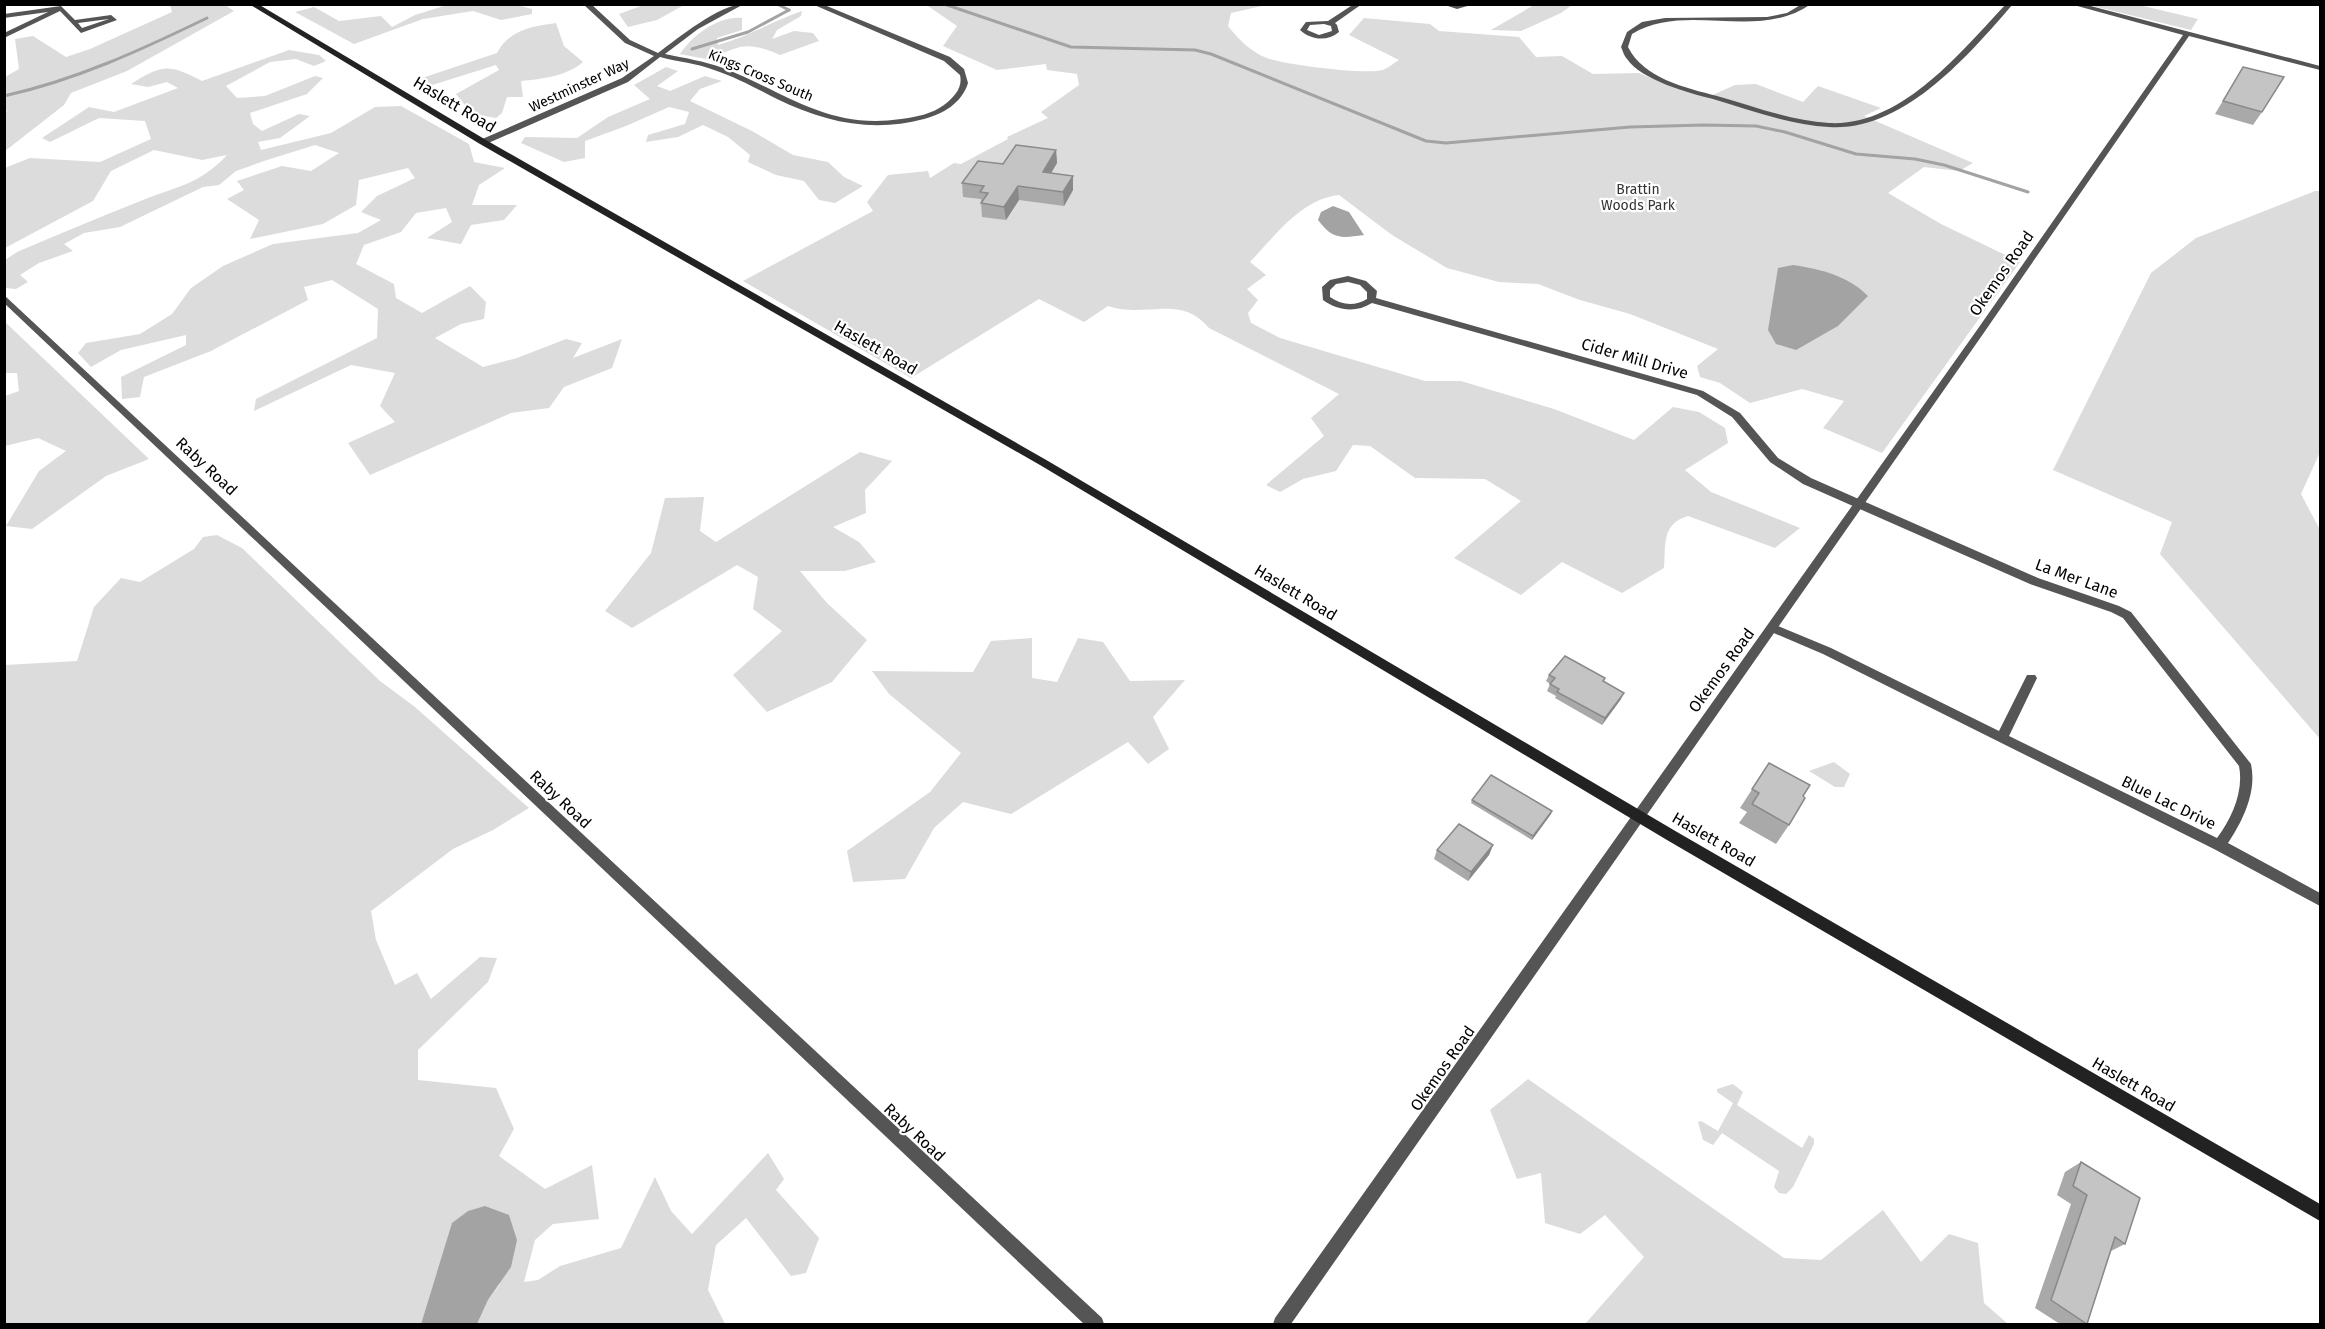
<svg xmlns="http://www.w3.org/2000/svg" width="2325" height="1329" font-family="'Fira Sans',sans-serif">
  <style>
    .green { fill: #dcdcdc }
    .water { fill: #a3a3a3 }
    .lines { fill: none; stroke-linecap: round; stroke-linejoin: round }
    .stream { stroke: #a3a3a3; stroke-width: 3 }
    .minor { fill: #555; fill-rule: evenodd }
    .tertiary { fill: #555; fill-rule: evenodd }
    .secondary { fill: #222; fill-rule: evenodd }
    .wall { fill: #a9a9a9 }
    .shaded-wall { fill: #898989 }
    .building { fill: #c4c4c4; stroke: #898989; stroke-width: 1.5 }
    .labels { text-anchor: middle; stroke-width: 4.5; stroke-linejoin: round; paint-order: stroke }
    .far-street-label { font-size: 14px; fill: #000; stroke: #fff }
    .far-park-label { font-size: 14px; fill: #333; stroke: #fff }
    .street-label { font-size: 16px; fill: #000; stroke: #fff }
  </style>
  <rect width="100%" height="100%" fill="#fff"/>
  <g class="green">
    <path d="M925,4L1266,5L1231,13L1228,26C1237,38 1252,53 1267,58C1284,65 1367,75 1383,70C1388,68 1394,63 1399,60L1349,35L1364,18L1430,24L1439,31L1519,37L1536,57L1562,56L1593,74L1639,73L1671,86L1708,97L1735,85L1756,84L1803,102L1818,86L1881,108L1864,116L1973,163L1959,171L1924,167L1888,193L1941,224L2020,262L1882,453L1823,428L1844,401L1802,389L1750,403L1720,383L1700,377L1697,366L1718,349L1630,314L1580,300L1538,284L1499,282L1447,268L1392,235L1339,195C1301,199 1275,236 1250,262L1266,275L1247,289L1258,300L1248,313L1251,323L1280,338L1425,381H1461L1554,409L1634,440L1673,407L1699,412L1725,428L1728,443L1685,470L1711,492L1800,528L1775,548L1688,516C1661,524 1666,545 1664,568L1622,593L1562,562L1521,595L1454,558L1521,501L1485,479L1415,478L1370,446L1353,445L1336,471L1303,479L1280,492L1266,485L1324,436L1311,418L1339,394L1209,328C1180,293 1146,319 1108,306L1084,322L1039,299L911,378L743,281L873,211L867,202L888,175L928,171L930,178L954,163L961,164L1008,139L1007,137L1048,118L1041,112L1079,85L1077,74L1047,70L1046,64L997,70L943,46L957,26Z"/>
    <polygon points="170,5 225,5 234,11 127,71 71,93 64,105 5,151 5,116 7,110 5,110 5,77 19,69 15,39 33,36 66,57 90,49 172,12"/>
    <polygon points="447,5 517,5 532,9 532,14 501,20 473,11 423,19 354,44 295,12 314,7 339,21 381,16 392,27 415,15"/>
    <polygon points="640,5 684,5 657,20 628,27 619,14 641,6"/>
    <polygon points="1534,5 1572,5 1561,13 1521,31 1491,30"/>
    <polygon points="2089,5 2139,5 2198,19 2191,30"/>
    <path d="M802,11L801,16L777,30L772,39L794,31L813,33L819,41L780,55C750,42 740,43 711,60L680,54C693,35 718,16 742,18V30L717,38L718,45C747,37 773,21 802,11Z"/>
    <path d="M556,23L564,46L583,62C567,76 542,79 521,81L523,97H507L502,113L496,118L472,114L456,94L499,70L496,65L429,86L422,78L497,53C509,30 532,26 556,23Z"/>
    <path d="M289,50L319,55L326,61L314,66L296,59L270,62L226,86L237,98L265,96L315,76L323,78L307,94L250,113L253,124L262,131L299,114L310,116L280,138L258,142L261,150L331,133L375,107L401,106L469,144L474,162L505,168L479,185L472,205H517L504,220L471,225L461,244L427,238L452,222L446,208L416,213L401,232L364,245L356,264L394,284L396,298L422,313L470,286L486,302L484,319L461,324L435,338L483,367L517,358L566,339L582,343L573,358L622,339L612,368L564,387L549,408L511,413L370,475L348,443L395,422L380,406L395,373L351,365L254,411L256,399L377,338L378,309L332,280L304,287L308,300L211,351L144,377L140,397L122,399L121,377L186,345V335L121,350L91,367L78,353L86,343L140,334L172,314L191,288L223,266L273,244L358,233L381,220L361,212L377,196L415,178L408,168L359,180L356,205L323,224L250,239L259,220L227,199L244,190L237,181L282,166L311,171L339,153L315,145L267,160L236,171L219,185L203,187L120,227L84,233L64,244L73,251L39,263L20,275L28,282L16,289L5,288V260L17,252C57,235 97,218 138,202C175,186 197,187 227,155L202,160L154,150L111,171L93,201L5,248L4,170L7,167L30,158L100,162L151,139L145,121L99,118L50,142L42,138L89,107L114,112L178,88L167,82L148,87L131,84C163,64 169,64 202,81Z"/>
    <polygon points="666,67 678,71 657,86 670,91 705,76 722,81 700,89 690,101 752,131 793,155 828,162 844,177 863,186 835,203 819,200 804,181 776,175 748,162 750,155 728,137 703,125 678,137 646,142 648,135 685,124 689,112 669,107 626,126 585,141 585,158 564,162 521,143 525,137 577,138 608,117 650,99 634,85"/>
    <polygon points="2315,191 2320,191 2320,452 2301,494 2320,530 2320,739 2160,554 2172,522 2053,470 2151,273 2196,238"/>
    <polygon points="4,321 149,459 106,476 32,529 6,526 39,471 66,451 38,438 5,446 5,396 19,391 17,373 5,373"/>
    <polygon points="860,452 892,461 865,490 866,513 833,527 859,542 876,562 845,571 800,571 827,603 867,640 832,682 767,712 733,675 782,631 753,609 758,577 737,565 632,628 605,611 651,553 665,498 704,497 700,531 716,542"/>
    <polygon points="217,535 242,548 380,681 415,707 529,808 493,830 453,849 371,911 376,940 395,985 417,973 431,999 480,957 497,958 488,982 418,1050 418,1080 496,1088 514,1129 499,1156 545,1189 592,1165 599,1219 553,1224 535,1240 524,1282 538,1280 560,1266 621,1248 655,1177 671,1211 692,1234 768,1153 784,1179 776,1190 819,1238 806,1273 791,1276 746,1218 716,1245 708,1290 725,1324 477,1324 488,1300 500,1284 437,1272 421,1324 5,1324 5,665 77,661 94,607 121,578 140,582 194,549 203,537"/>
    <polygon points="1032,638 1032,678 1057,682 1078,638 1103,642 1130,681 1185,680 1153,717 1169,749 1148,764 1128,742 1011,814 963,802 934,828 905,879 853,882 847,851 930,792 961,753 889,694 872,671 973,672 991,641"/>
    <polygon points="1834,762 1850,774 1844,787 1835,787 1809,771"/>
    <polygon points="1528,1079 1784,1258 1821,1260 1883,1210 1921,1262 1949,1234 1978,1243 1984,1303 2008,1324 1585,1324 1644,1257 1605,1215 1580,1234 1545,1223 1541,1173 1517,1179 1490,1110"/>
    <polygon points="1733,1084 1743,1092 1737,1105 1802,1148 1809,1135 1814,1139 1814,1144 1793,1187 1786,1194 1779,1193 1774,1187 1779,1171 1722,1133 1713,1145 1703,1140 1698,1122 1701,1121 1718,1131 1733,1103 1717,1092 1717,1089"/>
  </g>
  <g class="water">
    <path d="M1333,206L1349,212L1364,235C1341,238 1333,240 1318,220L1321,212Z"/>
    <path d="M1793,265C1821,269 1848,276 1868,296L1838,326L1796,350L1776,344L1768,330L1778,268Z"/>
    <polygon points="485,1206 509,1215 517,1240 511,1267 488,1300 477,1324 421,1324 452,1223 468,1211"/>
  </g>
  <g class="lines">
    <g class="stream">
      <polyline points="777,4 789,10"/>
      <polyline points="944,4 1071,47 1195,50 1211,54 1426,141 1446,143 1630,127 1704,125 1756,126 1785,132 1856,154 1915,159 1944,165 2028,192"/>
      <polyline points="692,49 748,32 789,10"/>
      <path d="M4,96C76,80 141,50 207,18"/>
    </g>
    <g class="minor">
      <path d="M583,4H591L630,40L658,53C678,38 720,4 744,4L698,29L665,54C684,58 704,61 723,68C786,92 828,130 901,119C916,117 932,114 944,105C954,97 963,88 960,75L944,61L812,4H822L950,57L964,69L968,83C962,103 943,114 924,119C872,133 824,122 777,99C757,89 736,77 714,70C697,63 678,62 660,57L628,82L486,144H480V140L622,78L654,56L625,43Z"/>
      <path d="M1354,4H1362L1335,23L1337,25L1339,32C1327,42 1311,40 1300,30L1306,22L1328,21ZM1324,24L1331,26L1332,31L1319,35L1307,30L1310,25Z"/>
      <polygon points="1442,4 1474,4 1457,9"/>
      <path d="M1802,4H1811C1757,42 1686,1 1632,34L1628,47C1643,78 1686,88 1717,96C1753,106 1791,121 1829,123C1901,127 1961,52 2006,4H2013C1968,56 1903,132 1829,127C1790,125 1750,110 1713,99C1689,93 1641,80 1627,59C1624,56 1623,51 1621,47L1627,32L1642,22L1665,18L1767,17L1787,13Z"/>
      <path d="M61,6L75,20L111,15L117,20L81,33L60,11L4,38V33L48,12L4,18V14ZM109,19L82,28L78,23Z"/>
      <path d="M1348,276L1366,281L1377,291L1376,298L1703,391L1740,413L1778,458L1811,478L2038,578L2119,606L2131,612L2251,764C2257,792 2243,820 2228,843L2320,893V906L2214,849L1823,654L1769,631L1767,628L1773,624L1831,648L1999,731L2027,675H2035L2037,678L2009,736L2217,838C2232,818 2244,791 2239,766L2123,618L2111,612L2030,584L1803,484L1770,462L1732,417L1697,395L1372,303C1356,313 1338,311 1323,300L1322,287L1330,280ZM1348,282L1360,285L1367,292V299C1354,307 1342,305 1330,297V290L1336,284Z"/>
      <polygon points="4,295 1102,1318 1104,1324 1084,1324 4,303"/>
    </g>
    <polygon class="tertiary" points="2070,4 2083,4 2320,66 2320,70 2189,36 1983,334 1291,1324 1273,1324 1275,1318 1977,330 2183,35"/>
    <polygon class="secondary" points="249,4 258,4 486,140 1048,461 1677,832 2320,1204 2320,1221 1667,840 1040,465 480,144"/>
  </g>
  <g class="wall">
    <polygon points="2243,67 2262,112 2253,125 2215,114"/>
    <polygon points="1056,150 1057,163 1051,173 1073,176 1073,190 1064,206 1019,200 1006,220 982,217 981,203 981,199 963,197 962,183 1003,164"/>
    <polygon points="1549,675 1605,678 1604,681 1621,699 1602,725 1555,698 1556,696 1547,691 1550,684 1546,681"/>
    <polygon points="1769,763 1803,796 1789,825 1776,844 1739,823 1747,812 1740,808"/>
    <polygon points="1472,800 1551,814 1532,840 1471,803"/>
    <polygon points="1493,845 1489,855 1468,881 1434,859 1437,850"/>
    <polygon points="2081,1162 2125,1244 2111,1251 2087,1324 2060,1324 2035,1308 2071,1204 2057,1195 2065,1172"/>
  </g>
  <g class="shaded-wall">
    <polygon points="1056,150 1057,163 1044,185 1043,172"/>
    <polygon points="1073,176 1073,190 1064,206 1063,192"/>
    <polygon points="1018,186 1019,200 1006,220 1004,207"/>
    <polygon points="1624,693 1621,699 1602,725 1605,718"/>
    <polygon points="1552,811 1551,814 1532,840 1533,836"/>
    <polygon points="1493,845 1489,855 1468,881 1471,872"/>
  </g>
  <g class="building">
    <polygon points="2243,67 2284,77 2262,112 2223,101"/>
    <polygon points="1016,145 1056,150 1043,172 1073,176 1063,192 1018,186 1004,207 981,203 988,193 980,192 984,186 962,183 978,161 1003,164"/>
    <polygon points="1565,656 1605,678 1603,681 1624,693 1605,718 1557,692 1559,689 1550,684 1555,678 1549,675"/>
    <polygon points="1769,763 1810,785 1803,796 1805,798 1789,825 1752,804 1759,793 1752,789"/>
    <polygon points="1491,775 1552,811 1533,836 1472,800"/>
    <polygon points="1459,824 1493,845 1471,872 1437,850"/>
    <polygon points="2081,1162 2140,1198 2125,1244 2115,1237 2087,1324 2051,1300 2087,1195 2073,1186"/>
  </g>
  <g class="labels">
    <g class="far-street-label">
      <text transform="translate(761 75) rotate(23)" y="5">Kings Cross South</text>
      <text transform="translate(579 85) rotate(-25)" y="5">Westminster Way</text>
    </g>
    <g class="far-park-label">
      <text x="1638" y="194">Brattin<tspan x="1638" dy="16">Woods Park</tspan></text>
    </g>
    <g class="street-label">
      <text transform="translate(455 104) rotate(31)" y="6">Haslett Road</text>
      <text transform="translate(2001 273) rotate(-55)" y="6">Okemos Road</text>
      <text transform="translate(876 347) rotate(30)" y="6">Haslett Road</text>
      <text transform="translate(1635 358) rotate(16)" y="6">Cider Mill Drive</text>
      <text transform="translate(207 466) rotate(43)" y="6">Raby Road</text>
      <text transform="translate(2077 578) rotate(20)" y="6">La Mer Lane</text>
      <text transform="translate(1296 592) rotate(31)" y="6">Haslett Road</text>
      <text transform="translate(1721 670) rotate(-54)" y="6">Okemos Road</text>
      <text transform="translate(561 799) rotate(43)" y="6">Raby Road</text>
      <text transform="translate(2169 802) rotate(26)" y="6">Blue Lac Drive</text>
      <text transform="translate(1714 839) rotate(30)" y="6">Haslett Road</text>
      <text transform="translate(1442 1068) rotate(-55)" y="6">Okemos Road</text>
      <text transform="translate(2134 1084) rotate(30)" y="6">Haslett Road</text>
      <text transform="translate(915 1132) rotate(43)" y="6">Raby Road</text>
    </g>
  </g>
  <rect width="2325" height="1329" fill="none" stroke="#000000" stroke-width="12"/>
</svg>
